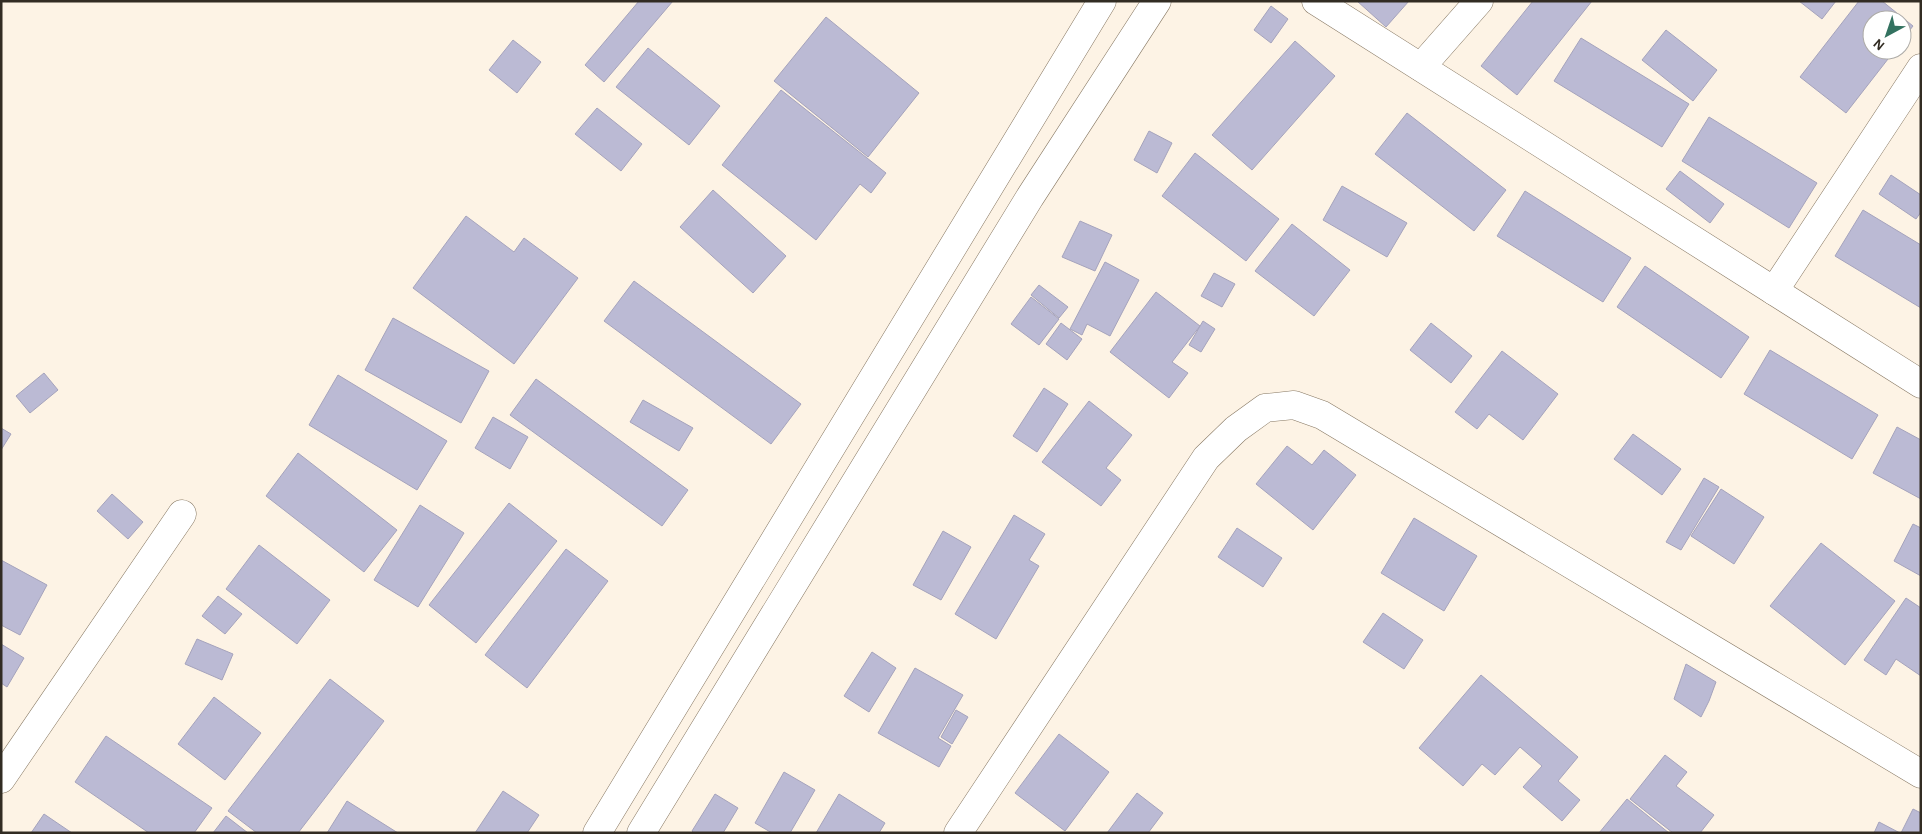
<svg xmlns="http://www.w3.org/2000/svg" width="1922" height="834" font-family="'Alegreya Sans',sans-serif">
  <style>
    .building { fill: #bbbad4; stroke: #a5a3bc }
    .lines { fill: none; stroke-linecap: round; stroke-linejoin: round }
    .minor-casing { stroke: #877863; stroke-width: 29 }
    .tertiary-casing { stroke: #877863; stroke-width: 29 }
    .minor { stroke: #fff; stroke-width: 28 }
    .tertiary { stroke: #fff; stroke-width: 28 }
  </style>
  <rect width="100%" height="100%" fill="#fdf3e5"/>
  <g class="building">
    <polygon points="639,1 673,1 604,82 585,65"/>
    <polygon points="1357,1 1409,1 1386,27"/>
    <polygon points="1533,1 1592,1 1517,95 1481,66"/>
    <polygon points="1799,1 1836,1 1822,19"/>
    <polygon points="1859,1 1882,1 1913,26 1902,40 1902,20 1872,20 1872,50 1895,50 1846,113 1800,77"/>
    <polygon points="1271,6 1288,19 1271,43 1254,30"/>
    <polygon points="826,17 919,93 868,157 774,81"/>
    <polygon points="1666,30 1717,70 1693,101 1642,60"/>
    <polygon points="1581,38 1689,104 1662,147 1554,81"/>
    <polygon points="513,40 541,62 517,93 489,70"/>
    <polygon points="1295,41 1335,76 1252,170 1212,135"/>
    <polygon points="648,48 720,106 689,145 616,87"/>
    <polygon points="781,90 886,173 871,193 860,184 816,240 722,165"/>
    <polygon points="597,108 642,144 621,171 575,134"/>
    <polygon points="1407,113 1506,190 1474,231 1375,154"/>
    <polygon points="1709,117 1817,183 1789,228 1682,161"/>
    <polygon points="1149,131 1172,143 1157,173 1134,160"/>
    <polygon points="1195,153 1279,219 1246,261 1162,196"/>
    <polygon points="1680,171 1724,204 1710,223 1666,189"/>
    <polygon points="1891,175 1921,195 1921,212 1916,219 1879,194"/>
    <polygon points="1342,186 1407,223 1387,257 1323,220"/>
    <polygon points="713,190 786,256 753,293 680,227"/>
    <polygon points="1525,191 1631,258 1603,302 1497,236"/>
    <polygon points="1863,210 1921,245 1921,308 1835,256"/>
    <polygon points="466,216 514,252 524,238 578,278 514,364 413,288"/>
    <polygon points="1080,221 1112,235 1095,271 1062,257"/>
    <polygon points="1292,224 1350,270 1314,316 1255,271"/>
    <polygon points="1105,262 1139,280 1110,336 1087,324 1082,335 1070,329"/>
    <polygon points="1645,266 1749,337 1721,378 1617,307"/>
    <polygon points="1214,273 1235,284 1222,307 1201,296"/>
    <polygon points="634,281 801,404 771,444 604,321"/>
    <polygon points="1039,285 1068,307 1059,318 1031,295"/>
    <polygon points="1156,292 1200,326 1172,362 1188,373 1169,398 1110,352"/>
    <polygon points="1031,297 1059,319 1039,345 1011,324"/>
    <polygon points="393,318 489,371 461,423 365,370"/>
    <polygon points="1203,321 1215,329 1201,352 1189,345"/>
    <polygon points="1061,323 1082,339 1067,360 1046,344"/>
    <polygon points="1431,323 1472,356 1451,383 1410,350"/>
    <polygon points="1770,350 1878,415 1852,459 1744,394"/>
    <polygon points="1502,351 1558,394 1523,440 1489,414 1477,429 1455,412"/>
    <polygon points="44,373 58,390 30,413 16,396"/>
    <polygon points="338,375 447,441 417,490 309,425"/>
    <polygon points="536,379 688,490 662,526 510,415"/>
    <polygon points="1044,388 1068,404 1037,452 1013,436"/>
    <polygon points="643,400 693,428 679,451 630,422"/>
    <polygon points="1089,401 1132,435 1106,468 1121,480 1101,506 1042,462"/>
    <polygon points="493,417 528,437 510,469 475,448"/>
    <polygon points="1897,427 1921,440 1921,499 1873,473"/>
    <polygon points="1,428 11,434 1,450"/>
    <polygon points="1633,434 1681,469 1662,495 1614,459"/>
    <polygon points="1287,446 1312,465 1324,450 1356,475 1313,530 1256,484"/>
    <polygon points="298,453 397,530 364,572 266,496"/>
    <polygon points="1704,478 1719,487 1681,550 1666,542"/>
    <polygon points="1721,489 1764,517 1734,564 1691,536"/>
    <polygon points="112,494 143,522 128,539 97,511"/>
    <polygon points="509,503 557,541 476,643 429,605"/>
    <polygon points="420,505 464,533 418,607 374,580"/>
    <polygon points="1014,515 1045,534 1029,560 1039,566 996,639 955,614"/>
    <polygon points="1414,518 1477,556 1444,611 1381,573"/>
    <polygon points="1913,524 1921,528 1921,576 1894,561"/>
    <polygon points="1237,528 1282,558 1263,587 1218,557"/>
    <polygon points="943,531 971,547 941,600 913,585"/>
    <polygon points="1821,543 1895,601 1845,665 1770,606"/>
    <polygon points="259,545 330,600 297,644 226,589"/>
    <polygon points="566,549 608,581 527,688 485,655"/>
    <polygon points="1,560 47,585 20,635 1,625"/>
    <polygon points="218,596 242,614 225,634 202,616"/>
    <polygon points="1906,598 1921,608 1921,676 1896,659 1886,675 1864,660"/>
    <polygon points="1383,613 1423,640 1404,669 1363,642"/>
    <polygon points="197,639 233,654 222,680 185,664"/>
    <polygon points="1,644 24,658 7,687 1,683"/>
    <polygon points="872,652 896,668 869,712 844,696"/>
    <polygon points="1686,664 1716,682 1709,701 1701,717 1674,699"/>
    <polygon points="915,668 963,695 938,738 951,746 939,767 878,733"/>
    <polygon points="1481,675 1578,757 1558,781 1580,800 1562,821 1523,787 1542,766 1520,747 1495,775 1482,764 1463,786 1419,748"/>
    <polygon points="330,679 384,721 298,833 257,833 228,811"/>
    <polygon points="214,697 261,733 225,780 178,744"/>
    <polygon points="956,710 968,717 952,744 941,737"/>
    <polygon points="1059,734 1109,772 1065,831 1015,793"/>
    <polygon points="106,736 212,808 194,833 149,833 75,782"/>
    <polygon points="1665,755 1687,772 1676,786 1714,815 1700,833 1673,833 1630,799"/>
    <polygon points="784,772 815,790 790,833 772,833 755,823"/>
    <polygon points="503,791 539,815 527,833 475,833"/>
    <polygon points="1137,793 1163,813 1148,833 1107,833"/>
    <polygon points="715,794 738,808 723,833 694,833 692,831"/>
    <polygon points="839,794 885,823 879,833 816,833"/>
    <polygon points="1627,799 1669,833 1599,833"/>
    <polygon points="347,801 398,833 327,833"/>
    <polygon points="1913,809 1921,813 1921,833 1901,833"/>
    <polygon points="44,814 72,833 31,833"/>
    <polygon points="226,816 248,833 213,833"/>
    <polygon points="1879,822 1900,833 1874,833"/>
  </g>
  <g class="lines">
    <g class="minor-casing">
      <g id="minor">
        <polyline points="1316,1 1921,384"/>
        <polyline points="1421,67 1479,1"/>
        <polyline points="1774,291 1921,68"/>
        <polyline points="1,779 182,514"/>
        <polyline points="958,833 1206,458 1236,429 1265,408 1294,405 1322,415 1921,774"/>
      </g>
    </g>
    <g class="tertiary-casing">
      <g id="tertiary">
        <polyline points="597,833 1102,1"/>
        <polyline points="641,833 1030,197 1157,1"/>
      </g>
    </g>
    <use href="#minor" class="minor"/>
    <use href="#tertiary" class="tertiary"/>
  </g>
  <rect width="1922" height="834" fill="none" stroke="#322c23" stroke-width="5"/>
  <g transform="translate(1887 35) rotate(220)"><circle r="24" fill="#ffffff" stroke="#adaba7"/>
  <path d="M0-4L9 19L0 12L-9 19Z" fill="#337260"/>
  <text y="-8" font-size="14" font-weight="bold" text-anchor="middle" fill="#322c23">N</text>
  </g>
</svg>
